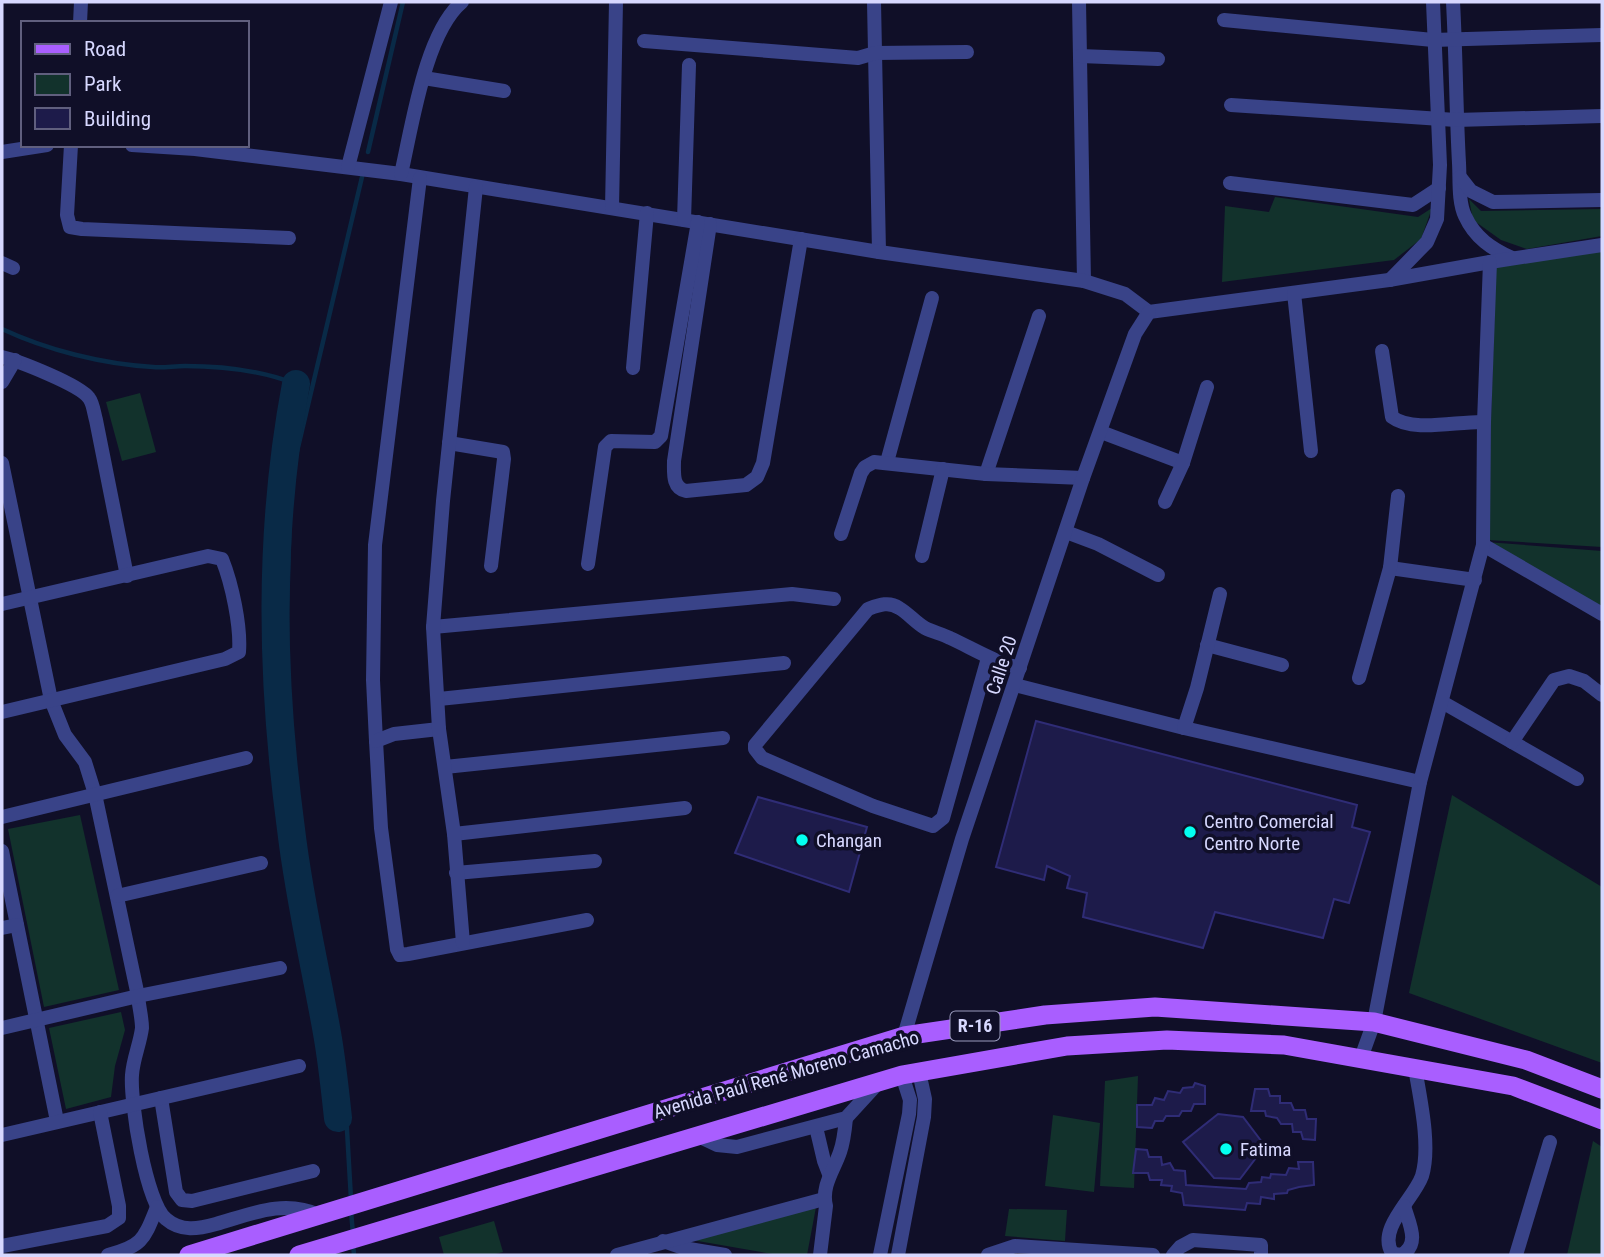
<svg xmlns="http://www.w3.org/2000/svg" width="1604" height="1257" font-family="'Roboto Condensed',sans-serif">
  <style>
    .green { fill: #12322c }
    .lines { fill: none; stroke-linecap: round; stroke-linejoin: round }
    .stream { stroke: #092a47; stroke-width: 4.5 }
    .river { stroke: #092a47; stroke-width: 28 }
    .building { fill: #1d1b4a; stroke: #2f2c76; stroke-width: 2 }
    .minor { stroke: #394388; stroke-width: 14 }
    .primary { stroke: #a95eff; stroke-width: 19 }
    .poi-dot { fill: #03fff0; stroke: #100f28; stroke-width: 2.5 }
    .labels { text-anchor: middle; stroke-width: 7; stroke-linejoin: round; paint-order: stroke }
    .shield { fill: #100f28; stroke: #9b9cbe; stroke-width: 2 }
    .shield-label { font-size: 18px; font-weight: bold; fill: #d7d8ff }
    .street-label { font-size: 19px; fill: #d7d8ff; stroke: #100f28 }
    .poi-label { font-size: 19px; fill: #d7d8ff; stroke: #100f28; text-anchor: start }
  </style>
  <rect width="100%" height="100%" fill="#100f28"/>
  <g class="green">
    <polygon points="1275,197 1418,217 1432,208 1421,239 1394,260 1222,282 1225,206 1269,212"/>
    <polygon points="1469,199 1481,211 1602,209 1602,236 1527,249 1501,240 1473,220"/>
    <polygon points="1602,251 1602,547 1487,540 1496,267"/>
    <polygon points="140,393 156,452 122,461 106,402"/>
    <polygon points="1486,542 1602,551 1602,609"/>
    <polygon points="1452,795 1602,887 1602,1063 1409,993"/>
    <polygon points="80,815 119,990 44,1007 8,829"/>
    <polygon points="121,1012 125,1030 115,1066 111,1097 66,1109 49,1028"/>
    <polygon points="1138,1076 1134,1188 1100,1186 1105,1081"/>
    <polygon points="1053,1115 1100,1123 1094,1192 1045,1186"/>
    <polygon points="1593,1141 1602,1147 1602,1255 1567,1255"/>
    <polygon points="816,1207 807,1255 778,1255 692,1240"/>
    <polygon points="1009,1209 1067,1210 1065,1241 1005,1236"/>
    <polygon points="494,1221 503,1252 492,1255 444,1255 439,1237"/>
  </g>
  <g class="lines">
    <g class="stream">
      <polyline points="368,152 403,2"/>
      <path d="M2,329C47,350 102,364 153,367C163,368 174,366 185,366C223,366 260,370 296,384"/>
      <polyline points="351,1199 344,1078 299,832 285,679 291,477 362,177"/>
      <polyline points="351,1211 353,1234"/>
      <polyline points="353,1243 354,1255"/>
    </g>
    <path class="river" d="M296,384C268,533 271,679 291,829C299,898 315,965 327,1033C332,1061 335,1090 338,1118"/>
  </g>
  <g class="building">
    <polygon points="1036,721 1357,805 1352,827 1370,832 1349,903 1334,899 1323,938 1215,912 1203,948 1083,917 1087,893 1067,888 1070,876 1047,866 1044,880 996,867"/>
    <polygon points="758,797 867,827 849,892 735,853"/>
    <polygon points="1195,1083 1205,1086 1205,1104 1194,1104 1191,1111 1182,1111 1179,1116 1166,1116 1163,1121 1155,1121 1152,1128 1137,1127 1137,1105 1152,1105 1155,1098 1164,1100 1168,1091 1180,1093 1183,1088 1193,1087"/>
    <polygon points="1255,1089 1268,1089 1270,1096 1280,1096 1280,1103 1291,1103 1294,1110 1305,1110 1307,1119 1316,1119 1315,1140 1303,1139 1301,1132 1293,1132 1292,1124 1281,1124 1277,1118 1266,1116 1265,1111 1251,1111"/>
    <polygon points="1218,1114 1243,1117 1265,1146 1240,1179 1214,1178 1183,1142"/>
    <polygon points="1136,1149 1147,1150 1149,1157 1161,1157 1162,1165 1170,1163 1174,1170 1185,1171 1186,1185 1246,1189 1249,1183 1261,1182 1262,1177 1270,1178 1271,1174 1286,1175 1289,1168 1299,1169 1298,1162 1313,1162 1314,1185 1299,1187 1288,1190 1287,1193 1274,1194 1274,1199 1261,1197 1260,1204 1247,1203 1245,1210 1184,1205 1182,1193 1171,1191 1172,1186 1161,1185 1162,1180 1150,1180 1148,1173 1133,1173"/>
  </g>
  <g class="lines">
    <g class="minor">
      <polyline points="874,2 879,252"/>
      <polyline points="1079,2 1084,281"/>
      <path d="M1453,2C1456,56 1456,109 1459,163C1460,180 1458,201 1465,216C1475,238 1492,249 1512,258"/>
      <polyline points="1224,20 1433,40 1602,35"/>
      <polyline points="80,23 81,2"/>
      <polyline points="644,41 858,58 875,53 967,52"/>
      <polyline points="1080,56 1158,59"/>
      <polyline points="424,78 504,91"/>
      <polyline points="1231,105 1456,120 1602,116"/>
      <polyline points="71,145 67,215 70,227 82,229 289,238"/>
      <polyline points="132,145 195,149 401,174 879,252 1084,281 1125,294 1149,312 1389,280 1490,262 1602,245"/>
      <polyline points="2,152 47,145"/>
      <polyline points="348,167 391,2"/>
      <path d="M401,174C412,127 425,33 462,2"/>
      <polyline points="1460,177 1471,191 1493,202 1602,200"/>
      <polyline points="420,178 375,545 373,680 376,741 381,828 397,949 400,955 408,954 587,920"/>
      <polyline points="1230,183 1413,205 1439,188"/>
      <polyline points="612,208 616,2"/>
      <polyline points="684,220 689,65"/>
      <path d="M710,224L674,461C674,473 672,488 686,491L746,485L757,477L763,463L801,239"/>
      <polyline points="2,263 13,268"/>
      <polyline points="1390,280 1427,242 1437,219 1440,165 1433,2"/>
      <polyline points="1294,293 1311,451"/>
      <path d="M1382,351L1392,417C1413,433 1457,421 1484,422"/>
      <path d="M2,357C19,361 80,385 89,398C93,403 94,413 96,420L127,576"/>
      <polyline points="633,368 647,213"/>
      <polyline points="2,382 15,360"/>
      <polyline points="1101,432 1183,463"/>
      <polyline points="449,443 503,452 504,459 491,566"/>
      <polyline points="887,462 932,298"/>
      <path d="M2,463L51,700L65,735L85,762L95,794L138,996C139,1007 142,1018 142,1028C140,1044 133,1059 132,1075C130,1102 146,1203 166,1219C181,1232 198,1229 216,1224C251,1214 284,1199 319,1215"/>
      <polyline points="986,474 1039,316"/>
      <polyline points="1165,502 1183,463 1207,387"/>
      <polyline points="1066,532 1098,544 1158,575"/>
      <polyline points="841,534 861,473 865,467 874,462 986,474 1083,478"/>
      <polyline points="1483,545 1602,614"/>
      <polyline points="922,556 943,469"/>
      <polyline points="588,564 605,447 611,441 655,442 661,436 698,222"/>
      <polyline points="1390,568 1475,580"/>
      <path d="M2,604L208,556L222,559C232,584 241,626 239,652L225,659L2,712"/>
      <polyline points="433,627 792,594 834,599"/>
      <polyline points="1207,645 1282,665"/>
      <path d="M988,658L943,818L933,826L873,806L762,758L755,749V745L868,609C879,605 889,601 899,608C908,613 915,622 925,628C933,632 942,634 950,638C974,649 994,662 1020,668"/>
      <polyline points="1359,678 1390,568 1398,496"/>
      <polyline points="1015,685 1184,728 1420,782"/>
      <polyline points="439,699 784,663"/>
      <polyline points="1442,702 1577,779"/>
      <polyline points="1184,728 1197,688 1220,594"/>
      <polyline points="376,741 394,734 439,729"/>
      <polyline points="1512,742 1554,680 1569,676 1584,681 1602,695"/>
      <polyline points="445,767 723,738"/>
      <polyline points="2,817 246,758"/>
      <polyline points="454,834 685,808"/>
      <polyline points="2,851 57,1121"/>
      <polyline points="456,873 595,861"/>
      <polyline points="117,896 261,863"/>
      <polyline points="2,928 17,925"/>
      <polyline points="463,943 454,834 439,729 433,627 443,501 476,187"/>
      <polyline points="2,1028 138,996 280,968"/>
      <polyline points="904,1036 962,839 1083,478 1135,334 1149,312"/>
      <polyline points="1361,1058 1374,1022 1420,782 1483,545 1484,422 1490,262"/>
      <polyline points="161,1098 176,1192 182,1200 192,1201 313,1171"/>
      <polyline points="816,1127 824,1161 829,1174"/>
      <polyline points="2,1135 299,1066"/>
      <polyline points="698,1136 717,1145 737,1147 846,1118 879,1082"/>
      <polyline points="663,1241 683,1248 725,1255"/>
      <polyline points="2,1246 107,1226 119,1218 119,1206 100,1112"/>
      <path d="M108,1255C143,1246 144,1239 157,1207"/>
      <polyline points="617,1255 824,1199"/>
      <path d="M820,1255L826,1206C821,1186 834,1170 840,1152C844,1141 845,1129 846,1118"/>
      <polyline points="880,1255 909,1114 910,1100 902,1075"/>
      <polyline points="898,1255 924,1117 925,1099 919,1072"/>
      <polyline points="988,1255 1015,1246 1153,1255"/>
      <polyline points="1173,1255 1180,1247 1193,1240 1261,1245 1261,1255"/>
      <path d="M1400,1255L1392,1253C1377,1228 1414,1199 1422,1176C1431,1146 1420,1098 1415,1068"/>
      <path d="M1401,1255C1421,1245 1409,1223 1404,1206"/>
      <polyline points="1516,1255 1550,1142"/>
    </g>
    <g class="primary">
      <polyline points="189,1255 904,1036 1045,1015 1155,1007 1374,1022 1526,1060 1602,1089"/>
      <polyline points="299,1255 902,1075 1067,1046 1167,1040 1284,1045 1513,1086 1602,1120"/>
    </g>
  </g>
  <g class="poi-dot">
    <circle cx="1190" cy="832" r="7"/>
    <circle cx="802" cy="840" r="7"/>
    <circle cx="1226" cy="1149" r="7"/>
  </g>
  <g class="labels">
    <rect class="shield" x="950.5" y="1011.5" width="49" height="29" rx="5"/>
    <g class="shield-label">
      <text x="975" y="1032">R-16</text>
    </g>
    <g class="street-label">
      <text transform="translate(1001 665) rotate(-72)" y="7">Calle 20</text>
      <text transform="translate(786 1074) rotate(-16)" y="7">Avenida Paúl René Moreno Camacho</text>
    </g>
    <g class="poi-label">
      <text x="1204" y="828">Centro Comercial<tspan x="1204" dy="22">Centro Norte</tspan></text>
      <text x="816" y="847">Changan</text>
      <text x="1240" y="1156">Fatima</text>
    </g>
  </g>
  <rect width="1604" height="1257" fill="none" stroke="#d7d8ff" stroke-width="7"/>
  <rect x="21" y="21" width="228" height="126" fill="#100f28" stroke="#605f7e" stroke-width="2"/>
  <rect x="35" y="44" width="35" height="10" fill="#a95eff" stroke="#605f7e" stroke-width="2"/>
  <text x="84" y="56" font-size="21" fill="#d7d8ff">Road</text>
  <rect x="35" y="74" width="35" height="21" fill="#12322c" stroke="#605f7e" stroke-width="2"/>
  <text x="84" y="91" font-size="21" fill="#d7d8ff">Park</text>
  <rect x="35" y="108" width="35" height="21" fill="#1d1b4a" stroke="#605f7e" stroke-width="2"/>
  <text x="84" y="126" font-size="21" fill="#d7d8ff">Building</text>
</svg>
